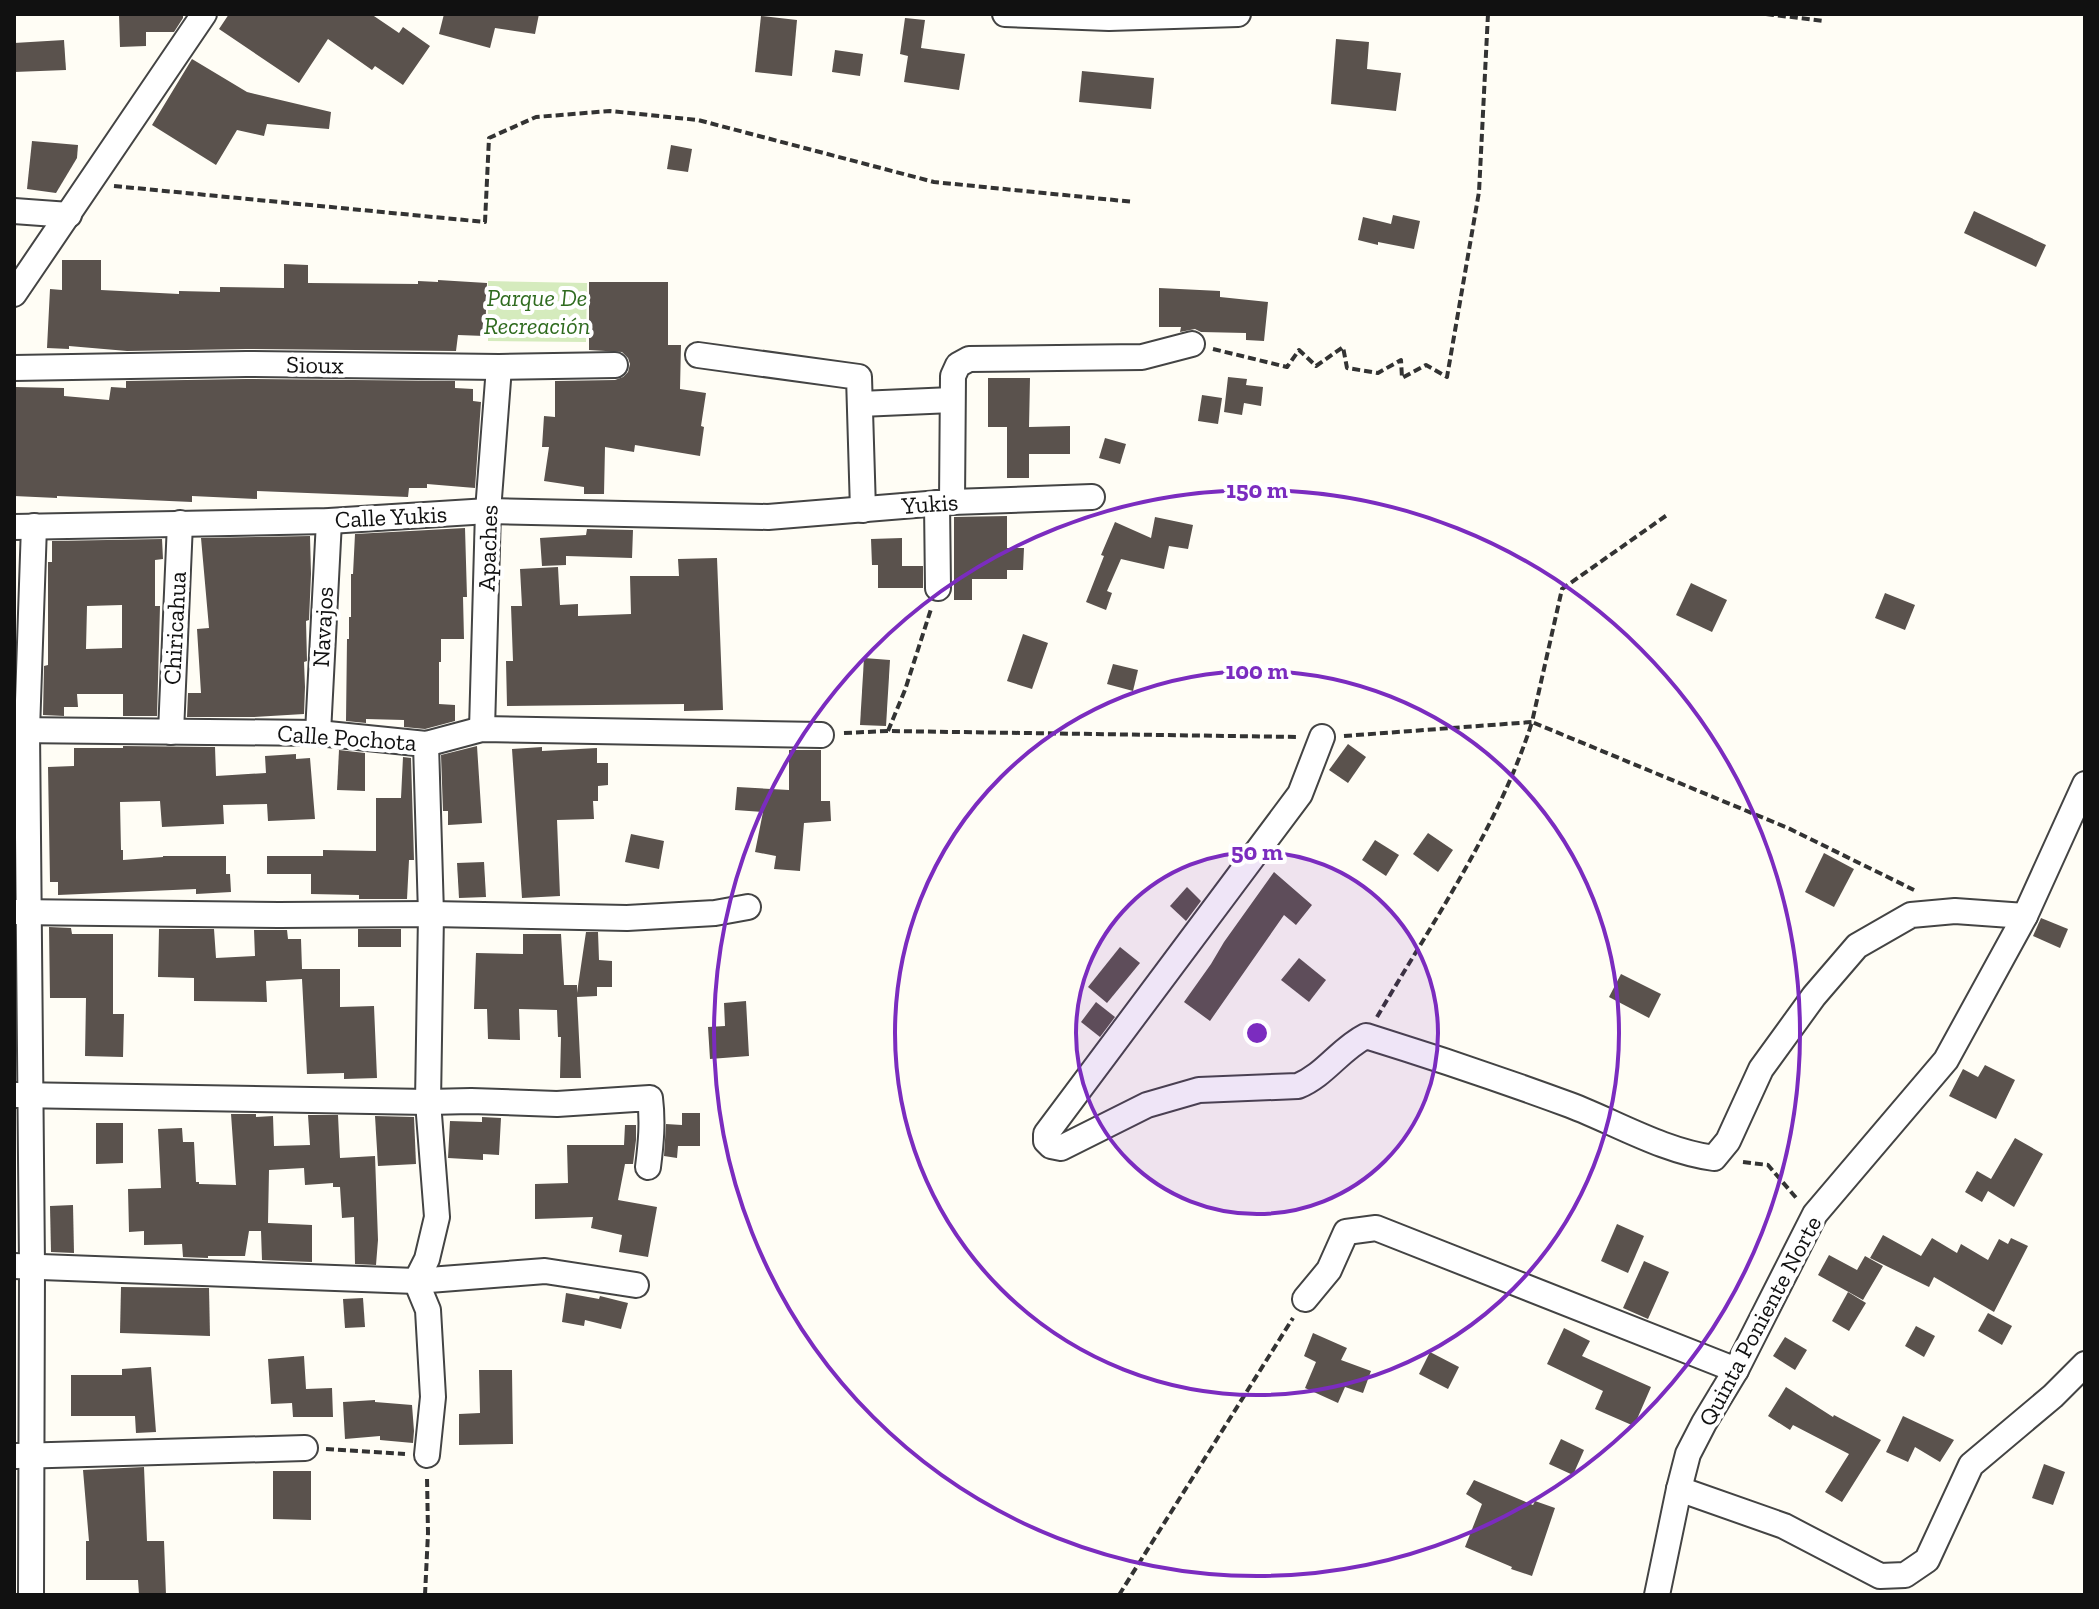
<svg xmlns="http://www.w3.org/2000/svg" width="2099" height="1609" font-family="'Zilla Slab',serif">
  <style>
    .green { fill: #d5ebbd }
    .building { fill: #5a524d; fill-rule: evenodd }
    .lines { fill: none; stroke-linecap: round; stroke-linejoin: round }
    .minor-casing { stroke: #444; stroke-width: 28 }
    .path { stroke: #333; stroke-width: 4; stroke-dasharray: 8 4; stroke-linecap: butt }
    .minor { stroke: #fff; stroke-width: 24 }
    .ring { fill: none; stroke: #7b2cbf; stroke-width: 4 }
    .labels { text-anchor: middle; stroke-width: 8; stroke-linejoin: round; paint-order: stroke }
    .park-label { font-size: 24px; font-style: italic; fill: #2f6b1f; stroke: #fff }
    .street-label { font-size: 24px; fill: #111; stroke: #fff }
    .centre { fill: #7b2cbf; stroke: #fff; stroke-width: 4 }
    .ring-label { font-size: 24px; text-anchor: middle; font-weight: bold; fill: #7b2cbf; stroke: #fff; stroke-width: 8; stroke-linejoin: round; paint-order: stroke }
  </style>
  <rect width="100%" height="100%" fill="#fffdf5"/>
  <polygon class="green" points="488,281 587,283 586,342 488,341"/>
  <g class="building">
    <polygon points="119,14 183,14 183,18 174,32 146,32 146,46 120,47"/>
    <polygon points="229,14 371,14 399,33 403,27 430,46 403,85 375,66 372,70 328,39 299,83 219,29"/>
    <polygon points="444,14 477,15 539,14 535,34 495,28 490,48 439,34"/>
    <polygon points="761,16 797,20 792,76 755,72"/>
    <polygon points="905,18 925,20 921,48 965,54 959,90 904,82 908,56 900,54"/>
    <polygon points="1336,39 1369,42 1367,69 1401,73 1396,111 1331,104"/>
    <polygon points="64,40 66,70 14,72 14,43"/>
    <polygon points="835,50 863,54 860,76 832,72"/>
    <polygon points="192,59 247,92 331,112 329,129 267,124 264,136 237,130 216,165 152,125"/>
    <polygon points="1082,71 1154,78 1151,109 1079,102"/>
    <polygon points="32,141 78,145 77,158 56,193 27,189"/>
    <polygon points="671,145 692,149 688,172 667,169"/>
    <polygon points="1974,211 2046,245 2036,267 1964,233"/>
    <polygon points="1393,215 1420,221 1414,249 1378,242 1378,245 1358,240 1363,217 1391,224"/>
    <polygon points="62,260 101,260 101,290 179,294 179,291 220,292 220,287 284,288 284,264 308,265 308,283 418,284 418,281 438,282 438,280 487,283 485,336 458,335 456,351 246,349 127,351 69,346 69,349 47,348 50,289 62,290"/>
    <polygon points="589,282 668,282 668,345 681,345 680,389 706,393 701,426 704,427 700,456 635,445 634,452 605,447 604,494 584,494 584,487 544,481 549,447 542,447 544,416 555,417 555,381 615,380 623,377 628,372 630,364 628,358 622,352 589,350"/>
    <polygon points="1159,288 1220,291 1220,297 1268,302 1264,341 1246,340 1246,333 1201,332 1195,329 1180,332 1181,327 1159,327"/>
    <polygon points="1228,377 1247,379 1246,385 1263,387 1261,406 1244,403 1242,415 1224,412"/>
    <polygon points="988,378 1030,378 1029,427 1070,426 1070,454 1029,454 1029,478 1007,478 1007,427 988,427"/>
    <polygon points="246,379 455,381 455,388 473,389 473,401 481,402 475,488 427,484 427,488 409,488 408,497 257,491 257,499 192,496 192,502 57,496 57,498 14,496 14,467 16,467 14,387 64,388 64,396 109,400 111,387 126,388 126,381"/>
    <polygon points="1202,395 1222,398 1218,424 1198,421"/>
    <polygon points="1105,438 1126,444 1120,464 1099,458"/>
    <polygon points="1007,516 1007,548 1024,548 1023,570 1007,570 1007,579 972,579 972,600 954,600 954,517"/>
    <polygon points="1155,517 1193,525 1188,549 1169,546 1164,569 1121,559 1107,591 1112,593 1106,610 1086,602 1104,556 1101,555 1115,522 1151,538"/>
    <polygon points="465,528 467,597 463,597 464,639 441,639 441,662 439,662 439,704 455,705 455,721 425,729 404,727 404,720 366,719 366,723 346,721 347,639 349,639 349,617 351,617 351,574 353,574 355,534"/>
    <polygon points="587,529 633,530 632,558 566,556 566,565 542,566 540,538 586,535"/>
    <polygon points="310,536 311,574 309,620 306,621 307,661 304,662 305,687 304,714 254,717 187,717 188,693 201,693 197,629 209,628 201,538"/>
    <polygon points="902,538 902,566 923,566 923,588 878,588 878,565 872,565 871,539"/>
    <path d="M162,539L163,559L155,560V606H160L157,716H123V694H77L78,707H64V716L43,715L44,666L48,665V562H52V541ZM122,605V648L86,649L87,606Z"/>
    <polygon points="717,558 723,710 684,711 684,704 507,706 506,661 513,661 511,606 522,606 520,569 558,567 560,605 578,604 578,616 631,614 630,576 679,576 678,559"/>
    <polygon points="1691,583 1727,600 1712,632 1676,615"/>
    <polygon points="1885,593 1915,605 1905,630 1875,618"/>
    <polygon points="1023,634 1048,643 1032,689 1007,681"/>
    <polygon points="864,658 890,660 886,726 860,725"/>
    <polygon points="1113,664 1138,670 1133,691 1107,684"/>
    <polygon points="1348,744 1366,757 1348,783 1329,770"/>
    <polygon points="123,746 215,747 216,776 266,773 265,756 296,754 296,759 310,758 315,819 268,821 267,804 223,805 224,824 162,827 160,801 120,802 121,850 123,850 123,860 163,857 163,856 226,856 226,874 230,874 231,892 196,894 196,889 58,895 58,882 50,882 48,767 74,766 74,748 123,748"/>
    <polygon points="477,746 482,823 448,825 448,811 443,811 441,755"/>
    <polygon points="542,747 542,751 597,748 597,763 608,763 608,785 598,786 598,801 593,801 594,819 557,820 560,896 522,898 512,749"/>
    <polygon points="339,750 365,753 365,791 337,790"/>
    <polygon points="789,750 821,750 821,801 830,801 831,821 804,823 800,871 774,869 776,856 755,852 763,812 735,810 737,787 789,790"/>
    <polygon points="403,757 411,758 414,860 409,860 407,899 359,899 359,895 311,894 311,874 267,874 267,856 323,856 323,850 376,851 376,798 401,798"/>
    <polygon points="1428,833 1453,850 1438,872 1413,854"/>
    <polygon points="631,834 664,841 659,869 625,862"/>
    <polygon points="1375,840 1399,855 1386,876 1362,860"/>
    <polygon points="1824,853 1854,869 1834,907 1805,892"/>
    <polygon points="484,862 486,897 459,898 457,863"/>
    <polygon points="1274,872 1312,905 1296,925 1284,915 1210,1021 1184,1002 1211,964 1224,942"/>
    <polygon points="1187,887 1201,901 1186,921 1170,906"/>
    <polygon points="2041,918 2068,929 2060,948 2033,936"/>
    <polygon points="49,927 71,928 72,934 113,934 113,1014 124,1014 123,1057 85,1056 86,998 50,998"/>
    <polygon points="159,929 214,929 216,958 255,956 254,930 287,930 288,939 301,939 302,969 340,969 340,1007 374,1006 377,1078 344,1079 344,1073 307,1074 302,979 266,981 267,1002 194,1001 194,978 158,977"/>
    <rect x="358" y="929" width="43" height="18"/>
    <polygon points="586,932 598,932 599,960 612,961 612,987 597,987 597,996 577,997 581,1078 560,1078 561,1037 558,1037 557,1010 519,1009 520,1040 488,1039 487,1009 474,1009 476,953 523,954 523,934 561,934 564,985 577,985 577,993"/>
    <polygon points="1120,947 1140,963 1107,1003 1088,987"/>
    <polygon points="1299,958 1326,980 1309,1002 1281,980"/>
    <polygon points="1621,974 1661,994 1649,1018 1609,997"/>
    <polygon points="746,1001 749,1056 710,1059 708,1027 725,1026 724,1003"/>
    <polygon points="1096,1002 1115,1017 1100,1037 1081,1022"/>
    <polygon points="1985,1065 2015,1080 1996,1119 1949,1096 1963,1069 1978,1077"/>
    <polygon points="682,1113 700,1113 700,1146 678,1146 677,1158 664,1156 666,1124 682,1125"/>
    <polygon points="231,1114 256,1114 256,1117 273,1116 274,1146 310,1145 308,1115 338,1115 340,1158 375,1156 378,1240 376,1265 355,1264 354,1217 342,1218 340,1187 333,1187 333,1183 305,1185 304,1168 269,1170 268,1223 312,1225 312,1262 262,1260 261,1231 249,1231 245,1256 208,1256 208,1258 183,1257 182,1244 144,1245 144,1231 129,1232 128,1189 161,1188 158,1129 182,1128 183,1142 194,1142 196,1182 199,1182 199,1184 236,1185"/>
    <polygon points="375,1116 414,1117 416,1164 378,1166"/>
    <polygon points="482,1117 501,1118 499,1155 483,1154 483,1160 448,1158 450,1121 482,1122"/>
    <polygon points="96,1123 123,1123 123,1163 96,1164"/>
    <polygon points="625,1125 636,1125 636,1140 633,1164 625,1164 618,1200 657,1207 648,1257 619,1252 622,1235 591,1228 593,1217 535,1219 535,1184 568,1183 567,1145 624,1145"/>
    <polygon points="2015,1138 2043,1154 2014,1207 1988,1191 1982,1202 1965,1192 1977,1171 1991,1179"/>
    <polygon points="73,1205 74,1253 51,1252 50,1206"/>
    <polygon points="1617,1224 1644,1236 1628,1273 1601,1261"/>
    <polygon points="1883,1235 1921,1256 1932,1238 1957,1253 1961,1244 1988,1260 1999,1239 2008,1244 2011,1238 2028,1246 1994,1312 1934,1277 1929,1287 1870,1258"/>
    <polygon points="1829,1255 1857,1270 1865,1256 1883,1266 1863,1300 1818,1275"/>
    <polygon points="1644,1261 1669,1272 1648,1319 1623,1308"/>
    <polygon points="121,1287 209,1288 210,1336 120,1333"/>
    <polygon points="1848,1292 1866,1303 1849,1331 1832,1321"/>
    <polygon points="566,1293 599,1299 600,1296 628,1303 621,1329 585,1320 584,1326 562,1322"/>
    <polygon points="363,1298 365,1327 345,1328 343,1299"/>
    <polygon points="1988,1313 2012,1326 2002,1345 1978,1331"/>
    <polygon points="1916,1326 1935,1336 1924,1357 1905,1346"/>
    <polygon points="1564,1328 1590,1341 1582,1356 1651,1387 1634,1426 1595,1409 1603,1391 1547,1364"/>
    <polygon points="1313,1333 1347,1348 1341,1360 1371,1371 1363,1393 1345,1387 1338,1403 1305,1388 1316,1362 1304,1356"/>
    <polygon points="1785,1337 1807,1350 1795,1370 1773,1356"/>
    <polygon points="1430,1352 1459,1367 1448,1389 1419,1374"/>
    <polygon points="304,1356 306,1389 332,1388 333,1417 293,1417 292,1403 271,1404 268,1359"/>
    <polygon points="151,1367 156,1432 136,1433 135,1416 71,1416 71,1375 122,1375 122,1369"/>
    <polygon points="479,1370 512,1370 513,1444 459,1445 459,1414 480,1413"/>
    <polygon points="1786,1387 1833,1417 1834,1415 1881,1440 1842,1502 1825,1492 1849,1454 1793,1425 1790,1430 1768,1416"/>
    <polygon points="375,1400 375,1402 412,1405 414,1431 413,1443 380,1440 380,1436 345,1439 343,1402"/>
    <polygon points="1903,1416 1954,1440 1940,1462 1915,1447 1908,1462 1886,1452"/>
    <polygon points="1561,1439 1584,1450 1573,1475 1549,1464"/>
    <polygon points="2044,1464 2065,1472 2053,1505 2032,1498"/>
    <polygon points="144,1467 147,1541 164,1541 166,1595 139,1595 138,1580 86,1580 86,1541 89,1541 83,1470"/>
    <polygon points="273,1471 311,1471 311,1520 273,1519"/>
    <polygon points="1474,1480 1533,1505 1535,1501 1555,1508 1532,1576 1511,1569 1512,1567 1465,1547 1482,1504 1466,1494"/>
  </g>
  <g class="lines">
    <g class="minor-casing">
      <g id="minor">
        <polyline points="1005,14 1109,18 1238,14"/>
        <polyline points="14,211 69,215"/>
        <polyline points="14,294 204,14"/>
        <polyline points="698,355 859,377 863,510"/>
        <polyline points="14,368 246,364 499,367 615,365"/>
        <polyline points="860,404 952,400"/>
        <polyline points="952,502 953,376 958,365 969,359 1142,357 1192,344"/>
        <polyline points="937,503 938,588"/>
        <polyline points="14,527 329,521 488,511 768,517 952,502 1092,497"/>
        <polyline points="482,729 488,511 499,367"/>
        <polyline points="14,730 318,733 426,744 482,729 821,735"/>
        <polyline points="171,732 180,523"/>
        <polyline points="318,733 329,521"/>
        <path d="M1322,737L1300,794L1046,1134V1141L1051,1146L1061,1148L1147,1105L1199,1090L1298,1086C1325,1075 1340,1049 1366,1036C1434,1057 1502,1080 1570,1105C1617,1123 1663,1151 1714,1158L1728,1141L1761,1069L1814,996L1857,946L1911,915L1955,911L2025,916"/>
        <polyline points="426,744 431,914 428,1102 437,1217 427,1259 416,1281 428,1310 433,1397 427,1455"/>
        <polyline points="14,912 279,915 431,914 627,918 715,913 748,907"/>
        <path d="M16,1095L428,1102L471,1101L557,1104L650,1098C653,1122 651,1143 648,1167"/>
        <polyline points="14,1266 416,1281 545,1271 636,1285"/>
        <polyline points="1305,1299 1329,1270 1346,1232 1376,1228 1736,1370"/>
        <polyline points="16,1456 305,1448"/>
        <polyline points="1679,1489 1784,1526 1880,1576 1905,1575 1927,1560 1971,1465 2053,1396 2085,1364"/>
        <polyline points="31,1595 32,1265 27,730 34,526"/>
        <polyline points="1657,1595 1679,1489 1688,1454 1704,1423 1736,1370 1815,1214 1946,1060 2025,916 2085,784"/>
      </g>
    </g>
    <g class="path">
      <polyline points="1766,14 1824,21"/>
      <polyline points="114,186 485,222 489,138 536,117 610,111 698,120 934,182 1134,202"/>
      <polyline points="1213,349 1287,367 1299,350 1316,366 1343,347 1347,368 1378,373 1401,360 1402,378 1426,365 1447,377 1479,192 1488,14"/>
      <polyline points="888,731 905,690 931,609"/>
      <polyline points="844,733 888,731 1299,737"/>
      <polyline points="1344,736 1532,722 1562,589 1667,515"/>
      <path d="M1377,1017C1432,923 1499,826 1532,722L1788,828L1914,890"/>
      <polyline points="1743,1162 1768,1165 1798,1200"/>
      <polyline points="326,1449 405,1454"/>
      <polyline points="425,1595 428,1533 427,1477"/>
      <polyline points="1119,1595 1293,1318"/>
    </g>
    <use href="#minor" class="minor"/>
  </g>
  <circle cx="1257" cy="1033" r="181" fill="#7b2cbf" fill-opacity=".12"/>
  <g class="ring">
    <circle cx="1257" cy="1033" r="181"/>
    <circle cx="1257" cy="1033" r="362"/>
    <circle cx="1257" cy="1033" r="543"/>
  </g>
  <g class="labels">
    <g class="park-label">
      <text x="537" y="306">Parque De<tspan x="537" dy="28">Recreación</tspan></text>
    </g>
    <g class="street-label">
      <text transform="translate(315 365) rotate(1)" y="8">Sioux</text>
      <text transform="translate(930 504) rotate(-4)" y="8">Yukis</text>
      <text transform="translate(391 517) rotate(-3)" y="8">Calle Yukis</text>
      <text transform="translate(488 548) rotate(-88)" y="8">Apaches</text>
      <text transform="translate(323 627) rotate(-87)" y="8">Navajos</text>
      <text transform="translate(175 628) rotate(-87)" y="8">Chiricahua</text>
      <text transform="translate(347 738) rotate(4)" y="8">Calle Pochota</text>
      <text transform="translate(1760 1321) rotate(-62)" y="8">Quinta Poniente Norte</text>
    </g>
  </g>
  <circle cx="1257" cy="1033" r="12" class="centre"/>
  <g class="ring-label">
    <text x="1257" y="498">150 m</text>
    <text x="1257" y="679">100 m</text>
    <text x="1257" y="860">50 m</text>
  </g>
  <rect width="2099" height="1609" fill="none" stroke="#111111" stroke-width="32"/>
</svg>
